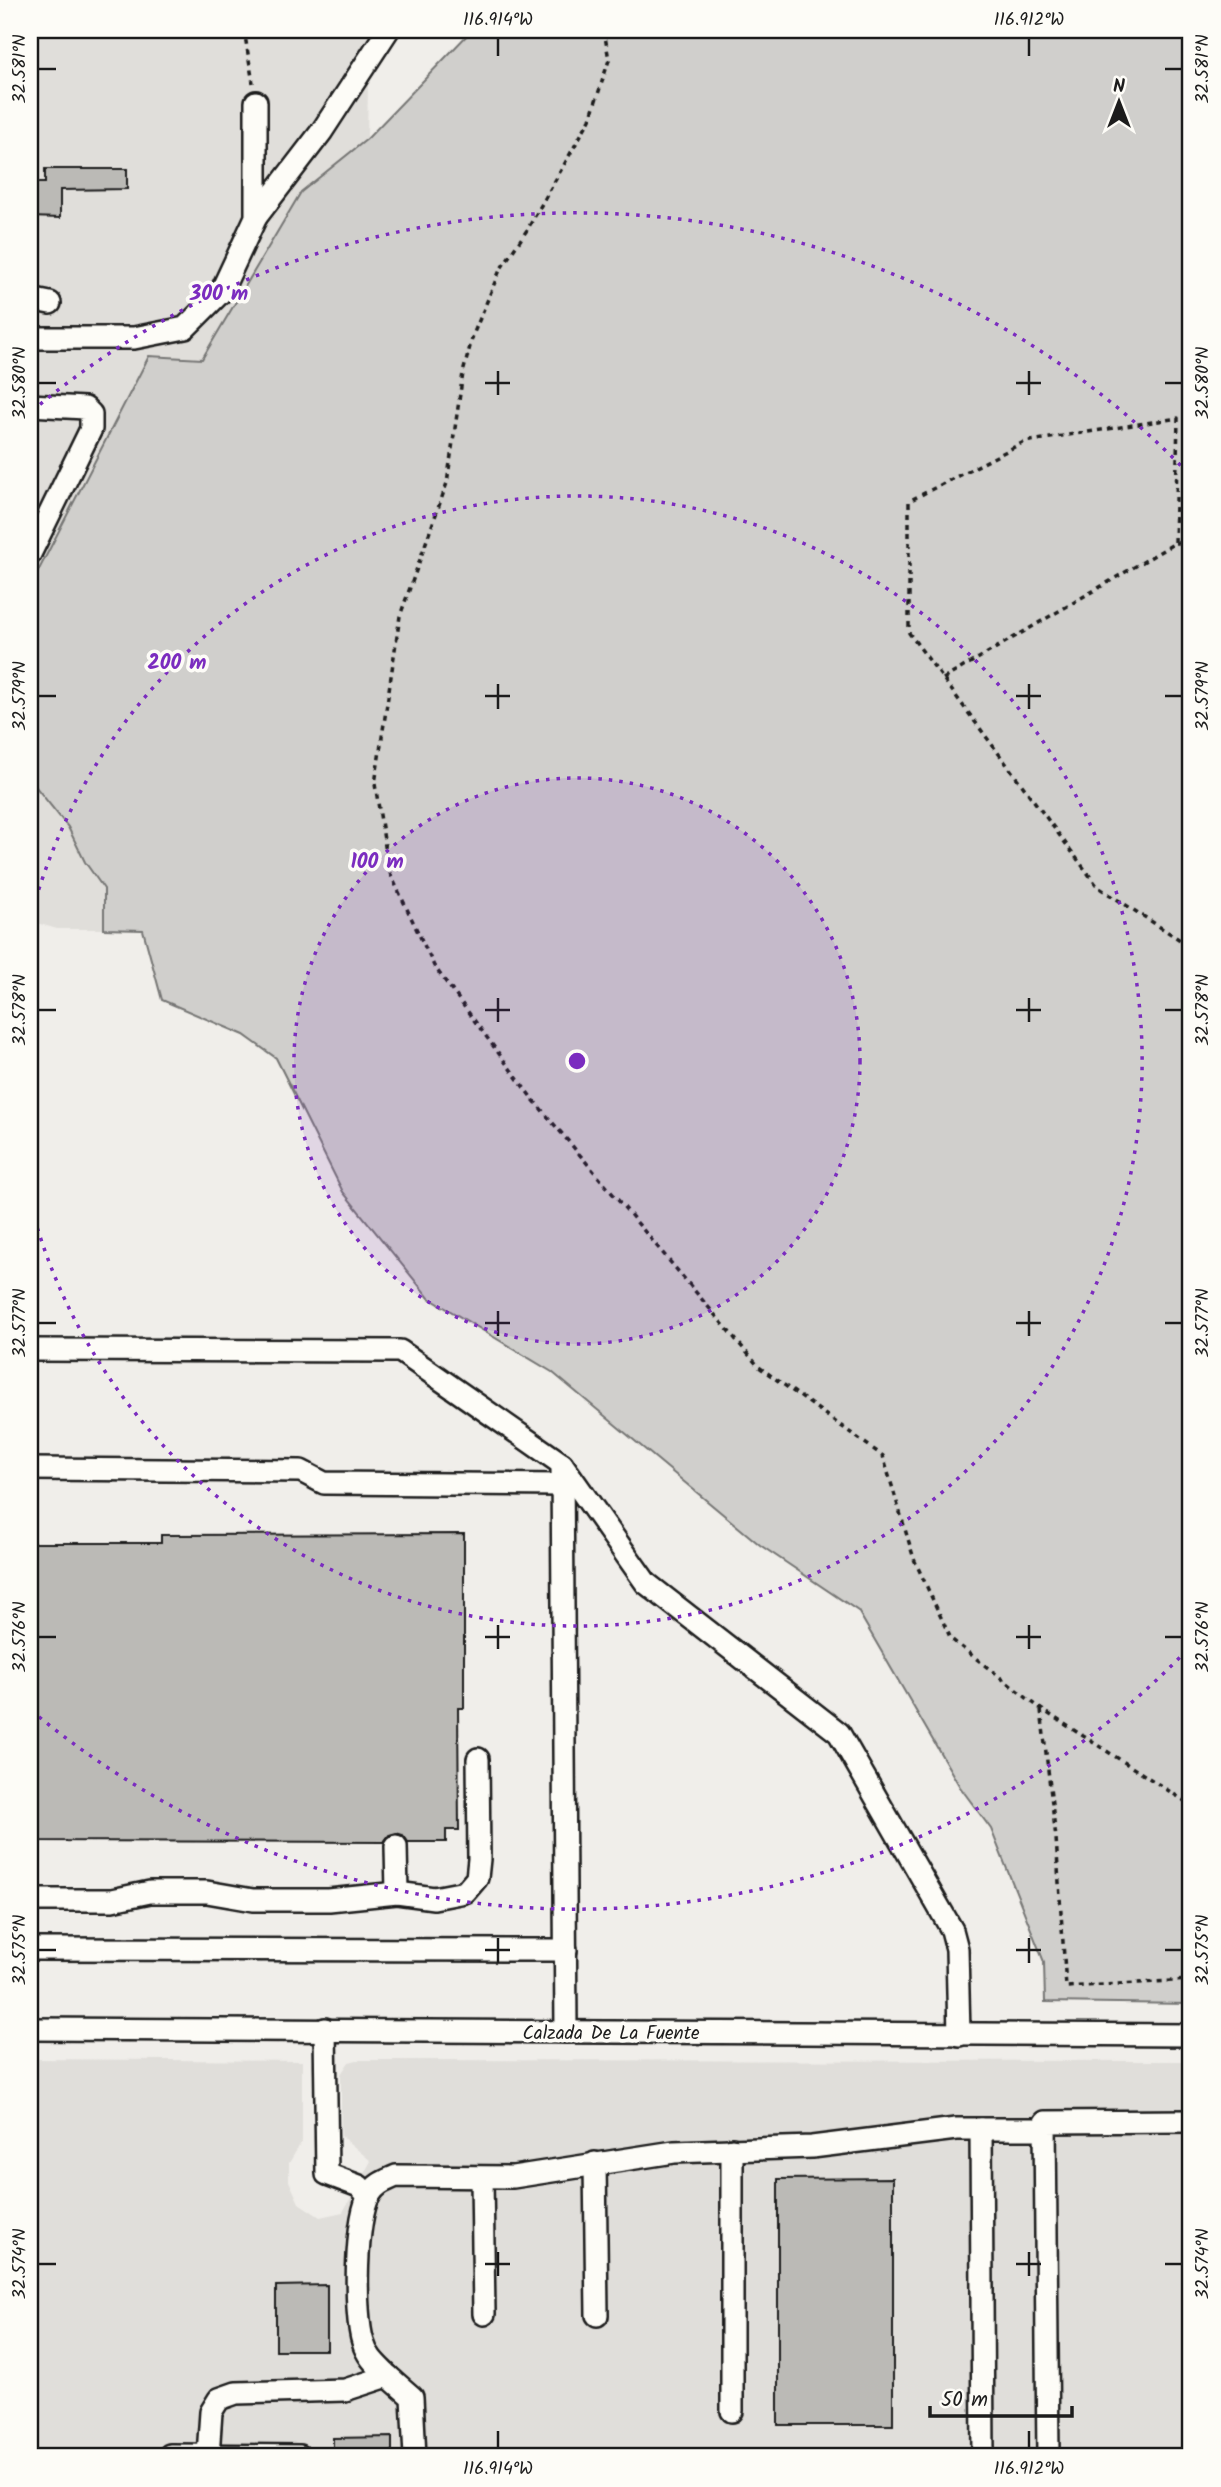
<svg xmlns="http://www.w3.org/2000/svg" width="1221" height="2487" font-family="Kalam,sans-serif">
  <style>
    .built { fill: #e0deda }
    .green { fill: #d0cfcc; stroke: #767674; stroke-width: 2 }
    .building { fill: #bbbab6; stroke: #1c1c1c; stroke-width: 2 }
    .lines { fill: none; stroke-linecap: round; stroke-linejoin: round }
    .minor-casing { stroke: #1c1c1c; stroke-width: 26 }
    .path { stroke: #1c1c1c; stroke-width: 3.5; stroke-dasharray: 5 5; stroke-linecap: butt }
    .minor { stroke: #fdfcf7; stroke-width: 21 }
    .ticks { fill: none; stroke: #1c1c1c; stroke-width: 2.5 }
    .ring { fill: none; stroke: #7b2cbf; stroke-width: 3.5; stroke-dasharray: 3.5 7 }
    .labels { text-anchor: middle; stroke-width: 7; stroke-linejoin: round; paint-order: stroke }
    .street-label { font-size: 19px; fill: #1c1c1c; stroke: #fdfcf7 }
    .centre { fill: #7b2cbf; stroke: #fdfcf7; stroke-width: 3.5 }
    .ring-label { font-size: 21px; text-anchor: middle; font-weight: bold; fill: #7b2cbf; stroke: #fdfcf7; stroke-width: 7; stroke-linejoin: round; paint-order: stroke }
    .neatline { fill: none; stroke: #1c1c1c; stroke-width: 2.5 }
    .ticks-label { font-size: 18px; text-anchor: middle; fill: #1c1c1c }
  </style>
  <rect width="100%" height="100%" fill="#f0eeea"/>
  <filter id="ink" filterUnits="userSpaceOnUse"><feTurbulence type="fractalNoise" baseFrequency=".0143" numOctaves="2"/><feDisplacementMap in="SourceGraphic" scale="14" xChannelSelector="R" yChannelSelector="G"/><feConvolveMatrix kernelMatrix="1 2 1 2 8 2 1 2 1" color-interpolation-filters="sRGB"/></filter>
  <g filter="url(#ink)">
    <g class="built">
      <polygon points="30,30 369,30 367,139 301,192 202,359 30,587"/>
      <polygon points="30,762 32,781 68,827 85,862 104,889 104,929 57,929 30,921"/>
      <polygon points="30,2059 302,2061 302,2141 289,2163 289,2181 299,2203 320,2217 343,2212 371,2161 341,2136 341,2074 349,2062 357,2060 1191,2061 1191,2457 30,2457"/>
    </g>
    <polygon class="green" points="472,30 1191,30 1191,2004 1045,2002 1044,1962 991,1829 960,1787 858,1611 760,1545 552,1372 429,1298 343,1192 276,1058 244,1035 162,1000 143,930 104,929 104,889 85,862 68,827 31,781 30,587 149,356 202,359 301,192 367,139"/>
    <g class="building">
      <polygon points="45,169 127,169 127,189 60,190 60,218 30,217 30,183 45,183"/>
      <polygon points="464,1534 464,1708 458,1708 459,1830 446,1830 446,1842 408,1842 403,1835 396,1833 389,1835 384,1842 30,1841 30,1543 161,1543 161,1535"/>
      <polygon points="893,2178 893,2425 778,2425 778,2179"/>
      <polygon points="327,2285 327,2350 276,2350 276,2286"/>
      <polygon points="392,2437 392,2457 333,2457 333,2438"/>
    </g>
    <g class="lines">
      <g class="minor-casing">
        <g id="minor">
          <polyline points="256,217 322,131 388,30"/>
          <polyline points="30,299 50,303"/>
          <polyline points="30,338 134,338 185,328 221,292 256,217 256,102"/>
          <polyline points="30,405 85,408 91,414 91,429 30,554"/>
          <polyline points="30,1350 400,1351 562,1464 646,1583 839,1733 952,1930 957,1949 959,2035"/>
          <polyline points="562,1464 566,2032"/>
          <polyline points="30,1469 301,1471 324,1483 563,1485"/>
          <polyline points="396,1846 397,1893"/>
          <polyline points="30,1900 112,1900 150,1892 207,1892 253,1900 329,1900 397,1893 434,1898 465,1892 477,1878 479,1859 478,1759"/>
          <polyline points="30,1949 566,1950"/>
          <polyline points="30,2029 1191,2035"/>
          <polyline points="325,2029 327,2174 359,2186 369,2196"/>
          <polyline points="981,2129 983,2457"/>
          <polyline points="732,2149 732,2411"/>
          <polyline points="595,2163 597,2315"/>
          <polyline points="482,2179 484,2314"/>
          <path d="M388,2376C377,2365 367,2357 363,2342C354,2315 355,2217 370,2194C377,2183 385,2181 396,2176L513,2177L674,2152L812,2147L956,2129H1034"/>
          <polyline points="170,2455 300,2456"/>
          <polyline points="208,2455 211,2412 219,2399 236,2393 345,2390 388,2376 412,2397 415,2457"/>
          <polyline points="1048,2457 1045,2122 1191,2121"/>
        </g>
      </g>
      <g class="path">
        <polyline points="244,30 253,83"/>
        <polyline points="604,30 609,60 590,119 527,230 500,270 473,335 463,373 447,483 400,616 375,784 389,871 434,966 531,1097 759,1367 883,1456 914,1559 951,1639 1041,1709 1191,1805"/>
        <polyline points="1175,543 1191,543"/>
        <polyline points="943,679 1175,543 1178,418 1024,442 909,501 909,633 1098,887 1191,947"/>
        <polyline points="1041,1710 1056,1838 1066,1987 1191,1980"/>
      </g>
      <use href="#minor" class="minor"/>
    </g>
  </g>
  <path class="ticks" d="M498,38V56M1029,38V56M38,69H56M1165,69H1182M498,371V395M1029,371V395M38,383H56M485,383H510M1016,383H1041M1165,383H1182M498,684V709M1029,684V709M38,696H56M485,696H510M1016,696H1041M1165,696H1182M498,998V1022M1029,998V1022M38,1010H56M485,1010H510M1016,1010H1041M1165,1010H1182M498,1311V1336M1029,1311V1336M38,1323H56M485,1323H510M1016,1323H1041M1165,1323H1182M498,1625V1649M1029,1625V1649M38,1637H56M485,1637H510M1016,1637H1041M1165,1637H1182M498,1938V1963M1029,1938V1963M38,1950H56M485,1950H510M1016,1950H1041M1165,1950H1182M498,2252V2276M1029,2252V2276M38,2264H56M485,2264H510M1016,2264H1041M1165,2264H1182M498,2431V2448M1029,2431V2448"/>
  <circle cx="577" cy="1061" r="283" fill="#7b2cbf" fill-opacity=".12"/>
  <g class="ring">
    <circle cx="577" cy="1061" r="283"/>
    <path d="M30 920A565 565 0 1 1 30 1202"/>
    <path d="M1187 1650A848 848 0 0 1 32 1711M32 411A848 848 0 0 1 1187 472"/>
  </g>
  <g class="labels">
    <g class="street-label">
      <text x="611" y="2039">Calzada De La Fuente</text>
    </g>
  </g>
  <circle cx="577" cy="1061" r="10" class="centre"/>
  <g class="ring-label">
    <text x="219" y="300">300 m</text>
    <text x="177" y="669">200 m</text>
    <text x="377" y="868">100 m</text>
  </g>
  <rect width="1221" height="2487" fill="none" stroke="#fdfcf7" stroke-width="77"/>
  <g transform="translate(1119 102)" stroke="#fdfcf7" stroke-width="5" paint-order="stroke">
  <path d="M0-5L12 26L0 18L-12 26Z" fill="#1c1c1c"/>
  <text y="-10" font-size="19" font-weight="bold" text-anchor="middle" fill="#1c1c1c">N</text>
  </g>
  <path d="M930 2406v10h142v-10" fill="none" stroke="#1c1c1c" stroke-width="3.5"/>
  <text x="941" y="2406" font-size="21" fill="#1c1c1c" stroke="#fdfcf7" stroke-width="5" paint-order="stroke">50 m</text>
  <rect x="38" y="38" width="1144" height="2410" class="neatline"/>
  <g class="ticks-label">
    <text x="498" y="25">116.914°W</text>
    <text x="1029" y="25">116.912°W</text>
    <text transform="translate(19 69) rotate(-90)" y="6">32.581°N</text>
    <text transform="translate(1202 69) rotate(-90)" y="6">32.581°N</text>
    <text transform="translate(19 383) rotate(-90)" y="6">32.580°N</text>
    <text transform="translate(1202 383) rotate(-90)" y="6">32.580°N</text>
    <text transform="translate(19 696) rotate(-90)" y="6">32.579°N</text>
    <text transform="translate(1202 696) rotate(-90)" y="6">32.579°N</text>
    <text transform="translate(19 1010) rotate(-90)" y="6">32.578°N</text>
    <text transform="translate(1202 1010) rotate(-90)" y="6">32.578°N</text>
    <text transform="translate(19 1323) rotate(-90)" y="6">32.577°N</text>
    <text transform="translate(1202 1323) rotate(-90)" y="6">32.577°N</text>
    <text transform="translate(19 1637) rotate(-90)" y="6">32.576°N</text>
    <text transform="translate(1202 1637) rotate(-90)" y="6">32.576°N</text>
    <text transform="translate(19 1950) rotate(-90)" y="6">32.575°N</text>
    <text transform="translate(1202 1950) rotate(-90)" y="6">32.575°N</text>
    <text transform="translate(19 2264) rotate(-90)" y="6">32.574°N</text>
    <text transform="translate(1202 2264) rotate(-90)" y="6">32.574°N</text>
    <text x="498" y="2474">116.914°W</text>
    <text x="1029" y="2474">116.912°W</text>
  </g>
</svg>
